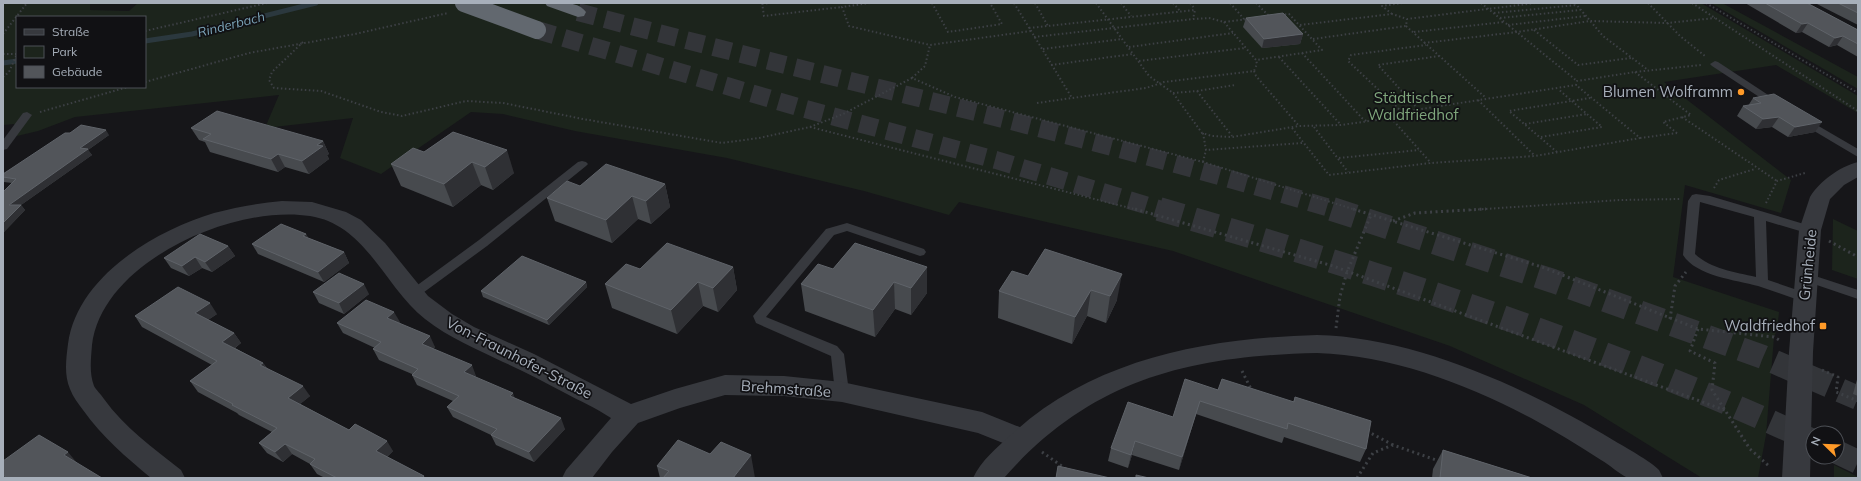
<svg xmlns="http://www.w3.org/2000/svg" width="1861" height="481" font-family="Mulish,sans-serif">
  <style>
    .green { fill: #1c241c; fill-rule: evenodd }
    .lines { fill: none; stroke-linecap: round; stroke-linejoin: round }
    .stream { stroke: #2b383e; stroke-width: 5 }
    .motorway-tunnel-far1 { stroke: #333539; stroke-width: 18; stroke-dasharray: 18 10; stroke-linecap: butt }
    .motorway-tunnel { stroke: #333539; stroke-width: 24; stroke-dasharray: 24 12; stroke-linecap: butt }
    .path-far1 { stroke: #3d4045; stroke-width: 2; stroke-dasharray: 1.5 2.5; stroke-linecap: butt }
    .path { stroke: #3d4045; stroke-width: 3; stroke-dasharray: 2 3.5; stroke-linecap: butt }
    .service { fill: #37393e; fill-rule: evenodd }
    .minor { fill: #37393e; fill-rule: evenodd }
    .tertiary { fill: #37393e; fill-rule: evenodd }
    .motorway { fill: #62686f; fill-rule: evenodd }
    .motorway-bridge { stroke: #62686f; stroke-width: 18 }
    .wall { fill: #474a4e }
    .shaded-wall { fill: #2f3034 }
    .building { fill: #52555a; stroke: #5f6369 }
    .poi-dot { fill: #ff9a28; stroke: #111114; stroke-width: 1.5 }
    .labels { text-anchor: middle; stroke-width: 3.5; stroke-linejoin: round; paint-order: stroke }
    .far-water-label { font-size: 13px; font-style: italic; fill: #7ba3b7; stroke: #111114 }
    .poi-label { font-size: 15px; fill: #a7afba; stroke: #111114; text-anchor: end }
    .park-label { font-size: 15px; fill: #7fa67c; stroke: #111114 }
    .street-label { font-size: 15px; fill: #a7afba; stroke: #111114 }
  </style>
  <rect width="100%" height="100%" fill="#161619"/>
  <g class="green">
    <path d="M3,3H90V10L129,11L138,3H1701L1858,96V113L1776,65L1664,82L1791,180L1781,213L1685,185L1673,277L1779,312L1777,330L1774,337L1766,435L1758,478H1702L1584,405L1450,346L1173,251L959,202L949,215L864,191L727,158L575,131L503,114L471,112L381,174L340,158L353,118L265,128L279,95L75,117L38,131L17,136L14,124L3,125ZM17,17H145V87H17Z"/>
    <polygon points="1711,3 1722,3 1858,77 1858,89"/>
    <polygon points="1833,219 1858,231 1858,279 1832,270"/>
    <polygon points="1834,465 1858,477 1858,478 1834,478"/>
  </g>
  <g class="lines">
    <g class="stream">
      <polyline points="145,41 192,34 316,3"/>
      <polyline points="3,63 17,61"/>
    </g>
    <g class="motorway-tunnel-far1">
      <path d="M578,12C830,79 1086,134 1336,210"/>
      <polyline points="537,30 798,107 996,160 1162,210"/>
    </g>
    <g class="motorway-tunnel">
      <path d="M1159,209C1381,274 1603,344 1813,441"/>
      <polyline points="1332,209 1553,281 1763,357 1858,398"/>
      <polyline points="1837,452 1858,462"/>
    </g>
    <g class="path-far1">
      <polyline points="762,3 764,16 842,7"/>
      <polyline points="870,3 842,7 849,26 930,45 1031,31"/>
      <polyline points="932,3 948,32 1002,24 990,3"/>
      <polyline points="1014,3 1072,98 1146,88 1164,82 1254,71 1257,64 1256,60"/>
      <polyline points="1035,3 1048,26"/>
      <polyline points="1096,3 1149,76 1173,93 1202,133 1212,136 1232,137 1299,126 1341,125 1391,118 1402,112 1576,85 1577,81 1635,72 1701,65"/>
      <polyline points="1121,3 1131,16"/>
      <polyline points="1173,3 1180,11"/>
      <polyline points="1190,3 1195,9"/>
      <polyline points="1230,3 1244,19"/>
      <polyline points="1256,3 1269,16"/>
      <polyline points="1310,3 1321,3"/>
      <polyline points="1481,3 1577,81"/>
      <polyline points="1575,3 1603,36 1648,70"/>
      <polyline points="1648,3 1680,36 1705,56"/>
      <polyline points="1692,3 1858,111"/>
      <polyline points="1706,3 1858,93"/>
      <polyline points="762,4 769,3"/>
      <polyline points="1494,13 1577,5"/>
      <polyline points="1392,14 1382,6 1402,3"/>
      <polyline points="1500,18 1580,10"/>
      <polyline points="1224,22 1256,60 1322,50 1289,14 1281,15"/>
      <polyline points="1300,25 1392,14 1407,19 1535,3"/>
      <polyline points="1508,25 1586,16"/>
      <polyline points="1406,26 1486,98"/>
      <polyline points="1029,28 1195,10 1193,19"/>
      <polyline points="1534,30 1578,65 1631,58"/>
      <polyline points="145,31 267,3"/>
      <polyline points="1414,32 1504,22"/>
      <polyline points="3,34 27,3"/>
      <polyline points="1034,37 1193,19 1209,18 1224,22 1249,19"/>
      <polyline points="1313,39 1406,26 1407,19"/>
      <polyline points="303,42 272,72 269,80 274,88 321,91 381,112 402,116 466,101 503,103 583,119 722,143 759,138 810,127 843,114 912,78 955,97 1203,162 1356,210"/>
      <polyline points="1424,43 1517,32 1590,21 1667,23 1715,18"/>
      <polyline points="1129,47 1233,33"/>
      <polyline points="1043,49 1122,39"/>
      <polyline points="1302,53 1362,118 1368,122"/>
      <polyline points="3,54 17,54"/>
      <polyline points="1279,57 1341,125"/>
      <polyline points="1139,61 1245,48"/>
      <polyline points="1051,65 1133,54"/>
      <polyline points="1254,71 1256,76 1299,126"/>
      <polyline points="1635,72 1691,115 1663,122 1677,133"/>
      <polyline points="3,77 9,72 17,54"/>
      <polyline points="912,78 925,66 930,45"/>
      <polyline points="145,82 249,53 355,34 448,13"/>
      <polyline points="1197,91 1235,85"/>
      <polyline points="1173,93 1197,91 1232,136"/>
      <polyline points="1478,100 1534,155"/>
      <polyline points="1037,103 1072,98"/>
      <polyline points="1418,109 1378,65 1439,56"/>
      <polyline points="40,112 128,87"/>
      <polyline points="1402,112 1348,61 1351,55 1426,45"/>
      <polyline points="1682,117 1777,181"/>
      <polyline points="1391,118 1431,163"/>
      <polyline points="1525,124 1587,114"/>
      <polyline points="810,127 1138,210"/>
      <polyline points="1314,127 1348,172"/>
      <polyline points="1292,128 1329,175 1431,163 1535,156 1640,138 1576,85"/>
      <polyline points="1203,133 1206,150 1302,143"/>
      <polyline points="1541,137 1602,127 1558,89"/>
      <polyline points="1640,138 1677,133"/>
      <polyline points="1557,152 1509,111 1590,98"/>
      <polyline points="1339,158 1419,150"/>
      <polyline points="1203,162 1206,150"/>
      <polyline points="1714,188 1719,180 1755,169"/>
      <polyline points="1766,203 1777,181 1805,173"/>
      <polyline points="1470,210 1620,200 1680,199"/>
    </g>
    <g class="path">
      <polyline points="1135,209 1333,266 1727,411"/>
      <polyline points="1353,209 1542,267 1698,329 1774,337 1781,341"/>
      <polyline points="1393,221 1415,213 1486,209"/>
      <polyline points="1829,241 1858,257"/>
      <polyline points="1670,319 1675,286 1686,272"/>
      <polyline points="1336,328 1340,296 1347,272 1371,215"/>
      <polyline points="1698,329 1690,351 1715,363 1712,390 1750,449 1769,466"/>
      <polyline points="1822,370 1838,377 1836,392 1858,401"/>
      <polyline points="1242,371 1251,389"/>
      <polyline points="1367,431 1393,445"/>
      <polyline points="1042,452 1066,469"/>
      <polyline points="1357,478 1373,453 1393,445 1439,461"/>
    </g>
    <g class="service">
      <polygon points="1715,61 1718,62 1782,104 1777,107 1773,106 1712,66 1710,64"/>
      <polygon points="27,112 32,115 7,149 3,150 3,140 23,113"/>
      <polygon points="1803,117 1858,149 1858,157 1799,122 1798,120"/>
      <polygon points="582,161 586,162 588,164 586,166 487,246 416,298 412,299 408,298 406,295 408,292 479,240 578,162"/>
      <path d="M1696,194L1710,196L1814,227L1816,230L1814,233L1810,234L1766,221L1768,280L1809,294L1811,297L1809,300L1805,302C1789,297 1774,291 1758,286C1736,280 1696,276 1683,255L1688,201L1692,195ZM1700,202L1754,217L1756,277C1735,272 1711,269 1695,254Z"/>
      <polygon points="847,223 924,249 926,252 924,255 920,256 847,231 834,235 766,317 837,346 844,354 849,392 847,396 842,397 837,396 835,392 831,356 756,323 753,316 826,229"/>
      <polygon points="1806,273 1858,290 1858,299 1802,280 1800,277 1802,274"/>
    </g>
    <path class="minor" d="M282,201L312,202L346,212L361,220L385,243L428,296L452,314L474,327L534,354L631,404L675,389L725,375L784,376L842,382L982,412L1032,432L1036,440L1032,448L1023,451L978,433L842,402L784,396L725,395L680,408L638,423L612,452L592,478H562L566,470L611,418C596,408 580,401 565,393C544,382 524,371 503,362C477,349 449,338 425,319C385,288 367,225 310,216C235,204 102,261 92,345C91,358 89,373 94,386C96,390 101,394 104,399C124,427 153,448 181,470L185,478H151C126,457 102,437 83,410C78,403 73,397 70,389C64,375 66,359 68,344C77,277 154,231 214,213C237,207 259,203 282,201Z"/>
    <g class="tertiary">
      <path d="M1858,162V177L1844,185L1830,199L1821,230L1813,352L1810,478H1782L1789,352L1799,230L1810,197C1820,181 1839,167 1858,162Z"/>
      <path d="M1317,335C1416,337 1529,389 1613,440C1623,446 1652,462 1659,470C1660,472 1662,476 1663,478C1654,478 1633,480 1626,477C1618,473 1610,465 1601,460C1578,445 1555,431 1531,418C1466,384 1391,355 1317,353C1189,356 1091,379 1004,478H973C981,461 997,447 1011,435C1094,358 1208,338 1317,335Z"/>
    </g>
    <path class="motorway" d="M545,3C557,3 578,0 586,12L584,16L578,17L547,6Z"/>
    <polyline class="motorway-bridge" points="464,3 537,30"/>
  </g>
  <g class="wall">
    <polygon points="1745,3 1807,3 1858,30 1858,57 1837,45 1829,47 1802,32 1796,33"/>
    <polygon points="1815,3 1856,3 1858,4 1858,25"/>
    <polygon points="1246,18 1303,34 1300,44 1262,48 1243,27"/>
    <polygon points="1753,98 1815,132 1788,137 1772,127 1756,129 1737,116 1743,106 1748,106"/>
    <polygon points="191,128 323,141 329,154 327,155 329,159 309,174 285,167 278,172 210,152 205,142 199,140"/>
    <polygon points="453,132 514,173 493,190 481,185 453,207 401,186 391,164 424,152"/>
    <polygon points="70,133 109,135 88,150 92,155 21,205 25,210 3,233 3,192 12,183 4,182 3,180 3,174"/>
    <polygon points="665,184 670,207 651,224 638,219 612,243 555,221 547,198"/>
    <polygon points="306,234 308,238 344,252 349,263 324,282 258,254 252,244"/>
    <polygon points="855,243 927,293 911,315 895,309 875,337 805,311 801,284 833,269"/>
    <polygon points="228,246 235,256 212,272 202,268 189,276 171,268 164,258"/>
    <polygon points="1045,249 1117,300 1106,323 1087,316 1072,344 998,318 999,291 1028,276"/>
    <polygon points="733,267 737,290 718,312 703,306 677,334 612,308 605,284 640,269"/>
    <polygon points="586,282 587,287 549,325 483,297 481,291"/>
    <polygon points="313,292 369,294 344,314 319,303"/>
    <polygon points="217,314 208,320 234,333 241,343 235,348 263,363 267,368 310,396 300,404 349,430 393,451 387,457 424,476 425,478 325,478 317,474 310,464 292,454 283,462 267,453 259,443 272,432 239,415 237,413 198,392 190,381 212,365 142,327 135,316"/>
    <polygon points="400,322 399,323 435,347 433,349 476,376 475,377 515,398 565,429 534,462 496,445 491,435 453,417 447,407 453,401 417,385 412,375 412,374 379,360 373,349 375,348 343,333 337,323"/>
    <polygon points="1858,376 1858,396 1853,394"/>
    <polygon points="1218,390 1293,402 1295,397 1366,449 1360,462 1284,437 1282,443 1196,414 1179,470 1132,455 1128,468 1108,461 1111,448 1173,417"/>
    <polygon points="1443,450 1532,478 1432,478 1433,469"/>
    <polygon points="657,466 755,478 660,478"/>
  </g>
  <g class="shaded-wall">
    <polygon points="1808,23 1802,32 1796,33 1802,24"/>
    <polygon points="1303,34 1300,44 1262,48 1264,39"/>
    <polygon points="1843,36 1837,45 1829,47 1835,38"/>
    <polygon points="1779,117 1772,127 1756,129 1763,119"/>
    <polygon points="1822,122 1815,132 1788,137 1795,127"/>
    <polygon points="106,130 109,135 88,150 92,155 21,205 25,210 3,233 3,223 9,205 80,148"/>
    <polygon points="323,141 329,154 327,155 329,159 309,174 302,161 317,145"/>
    <polygon points="507,150 514,173 493,190 485,167"/>
    <polygon points="278,154 285,167 278,172 271,159"/>
    <polygon points="472,162 481,185 453,207 444,184"/>
    <polygon points="665,184 670,207 651,224 646,201"/>
    <polygon points="632,196 638,219 612,243 606,220"/>
    <polygon points="306,234 312,244 303,236"/>
    <polygon points="228,246 235,256 212,272 205,262"/>
    <polygon points="344,252 349,263 324,282 318,272"/>
    <polygon points="195,257 202,268 189,276 182,266"/>
    <polygon points="733,267 737,290 718,312 713,288"/>
    <polygon points="927,267 927,293 911,315 911,288"/>
    <polygon points="1122,274 1117,300 1106,323 1110,296"/>
    <polygon points="586,282 587,287 549,325 547,320"/>
    <polygon points="698,282 703,306 677,334 671,310"/>
    <polygon points="894,282 895,309 875,337 873,310"/>
    <polygon points="364,284 369,294 344,314 339,303"/>
    <polygon points="1091,290 1087,316 1072,344 1075,317"/>
    <polygon points="210,303 217,314 202,324 195,313"/>
    <polygon points="394,312 400,322 392,329 387,318"/>
    <polygon points="234,333 241,343 229,352 222,342"/>
    <polygon points="430,336 435,347 427,354 422,344"/>
    <polygon points="263,363 270,373 260,365"/>
    <polygon points="472,365 476,376 469,382 464,372"/>
    <polygon points="303,386 310,396 294,409 288,398"/>
    <polygon points="513,393 517,404 510,396"/>
    <polygon points="1200,401 1196,414 1179,470 1182,457"/>
    <polygon points="561,418 565,429 534,462 529,452"/>
    <polygon points="387,441 393,451 382,461 376,451"/>
    <polygon points="1135,441 1132,455 1128,468 1131,455"/>
    <polygon points="285,444 292,454 283,462 275,452"/>
    <polygon points="68,452 77,463 64,455"/>
    <polygon points="751,455 755,478 733,478"/>
  </g>
  <g class="building">
    <polygon points="1765,3 1807,3 1858,30 1858,44 1843,36 1835,38 1808,23 1802,24"/>
    <polygon points="1838,3 1856,3 1858,4 1858,13"/>
    <polygon points="1283,13 1303,34 1264,39 1246,18"/>
    <polygon points="1774,94 1822,122 1795,127 1779,117 1763,119 1743,106 1761,103 1753,98"/>
    <polygon points="217,111 323,141 317,145 323,146 302,161 278,154 271,159 203,139 211,134 191,128"/>
    <polygon points="81,125 106,130 80,148 88,149 9,205 21,205 3,223 3,192 16,179 3,177 3,174 65,133 70,133"/>
    <polygon points="453,132 507,150 485,167 472,162 444,184 391,164 413,148 424,152"/>
    <polygon points="606,164 665,184 646,201 632,196 606,220 547,198 567,181 580,186"/>
    <polygon points="281,224 306,234 303,236 344,252 318,272 252,244"/>
    <polygon points="200,234 228,246 205,262 195,257 182,266 164,258"/>
    <polygon points="667,243 733,267 713,288 698,282 671,310 605,284 626,264 640,269"/>
    <polygon points="855,243 927,267 911,288 894,282 873,310 801,284 818,264 833,269"/>
    <polygon points="1045,249 1122,274 1110,296 1091,290 1075,317 999,291 1012,271 1028,276"/>
    <polygon points="522,256 586,282 547,320 481,291"/>
    <polygon points="339,273 364,284 339,303 313,292"/>
    <polygon points="178,287 210,303 195,313 234,333 222,342 263,363 260,365 303,386 288,398 349,430 355,424 387,441 376,451 424,476 422,478 337,478 310,464 315,459 285,444 275,452 259,443 277,428 232,405 233,404 190,381 217,361 135,316"/>
    <polygon points="366,300 394,312 387,318 430,336 422,344 472,365 464,372 513,393 510,396 561,418 529,452 491,435 497,429 447,407 459,396 412,375 418,369 373,349 381,342 337,323"/>
    <polygon points="1185,379 1218,390 1222,379 1294,402 1295,397 1371,421 1366,449 1288,423 1287,429 1200,401 1182,457 1135,441 1131,455 1111,448 1128,402 1173,417"/>
    <polygon points="39,435 68,452 64,455 102,478 7,478 3,475 3,461"/>
    <polygon points="678,440 710,454 721,442 751,455 733,478 663,478 669,471 657,466"/>
    <polygon points="1443,450 1529,477 1532,478 1440,478"/>
    <polygon points="1058,466 1110,478 1056,478"/>
    <polygon points="1136,475 1149,478 1136,478"/>
  </g>
  <g class="poi-dot">
    <circle cx="1741" cy="92" r="4"/>
    <rect x="1819" y="322" width="8" height="8" rx="2"/>
  </g>
  <g class="labels">
    <g class="far-water-label">
      <text transform="translate(231 24) rotate(-14)" y="5">Rinderbach</text>
    </g>
    <g class="poi-label">
      <text x="1733" y="97">Blumen Wolframm</text>
      <text x="1815" y="331">Waldfriedhof</text>
    </g>
    <g class="park-label">
      <text x="1413" y="103">Städtischer<tspan x="1413" dy="17">Waldfriedhof</tspan></text>
    </g>
    <g class="street-label">
      <text transform="translate(1808 265) rotate(-84)" y="5">Grünheide</text>
      <text transform="translate(519 358) rotate(27)" y="5">Von-Fraunhofer-Straße</text>
      <text transform="translate(786 389) rotate(4)" y="5">Brehmstraße</text>
    </g>
  </g>
  <rect width="1861" height="481" fill="none" stroke="#a7afba" stroke-width="8"/>
  <rect x="16" y="16" width="130" height="72" fill="#111114" stroke="#4d5056"/>
  <rect x="24" y="29" width="20" height="6" fill="#37393e" stroke="#4d5056"/>
  <text x="52" y="36" font-size="12" fill="#a7afba">Straße</text>
  <rect x="24" y="46" width="20" height="12" fill="#1c241c" stroke="#4d5056"/>
  <text x="52" y="56" font-size="12" fill="#a7afba">Park</text>
  <rect x="24" y="66" width="20" height="12" fill="#52555a" stroke="#4d5056"/>
  <text x="52" y="76" font-size="12" fill="#a7afba">Gebäude</text>
  <g transform="translate(1825 445) rotate(293)"><circle r="19" fill="#111114" stroke="#4d5056"/>
  <path d="M0-3L7 15L0 10L-7 15Z" fill="#ff9a28"/>
  <text y="-6" font-size="11" font-weight="bold" text-anchor="middle" fill="#a7afba">N</text>
  </g>
</svg>
